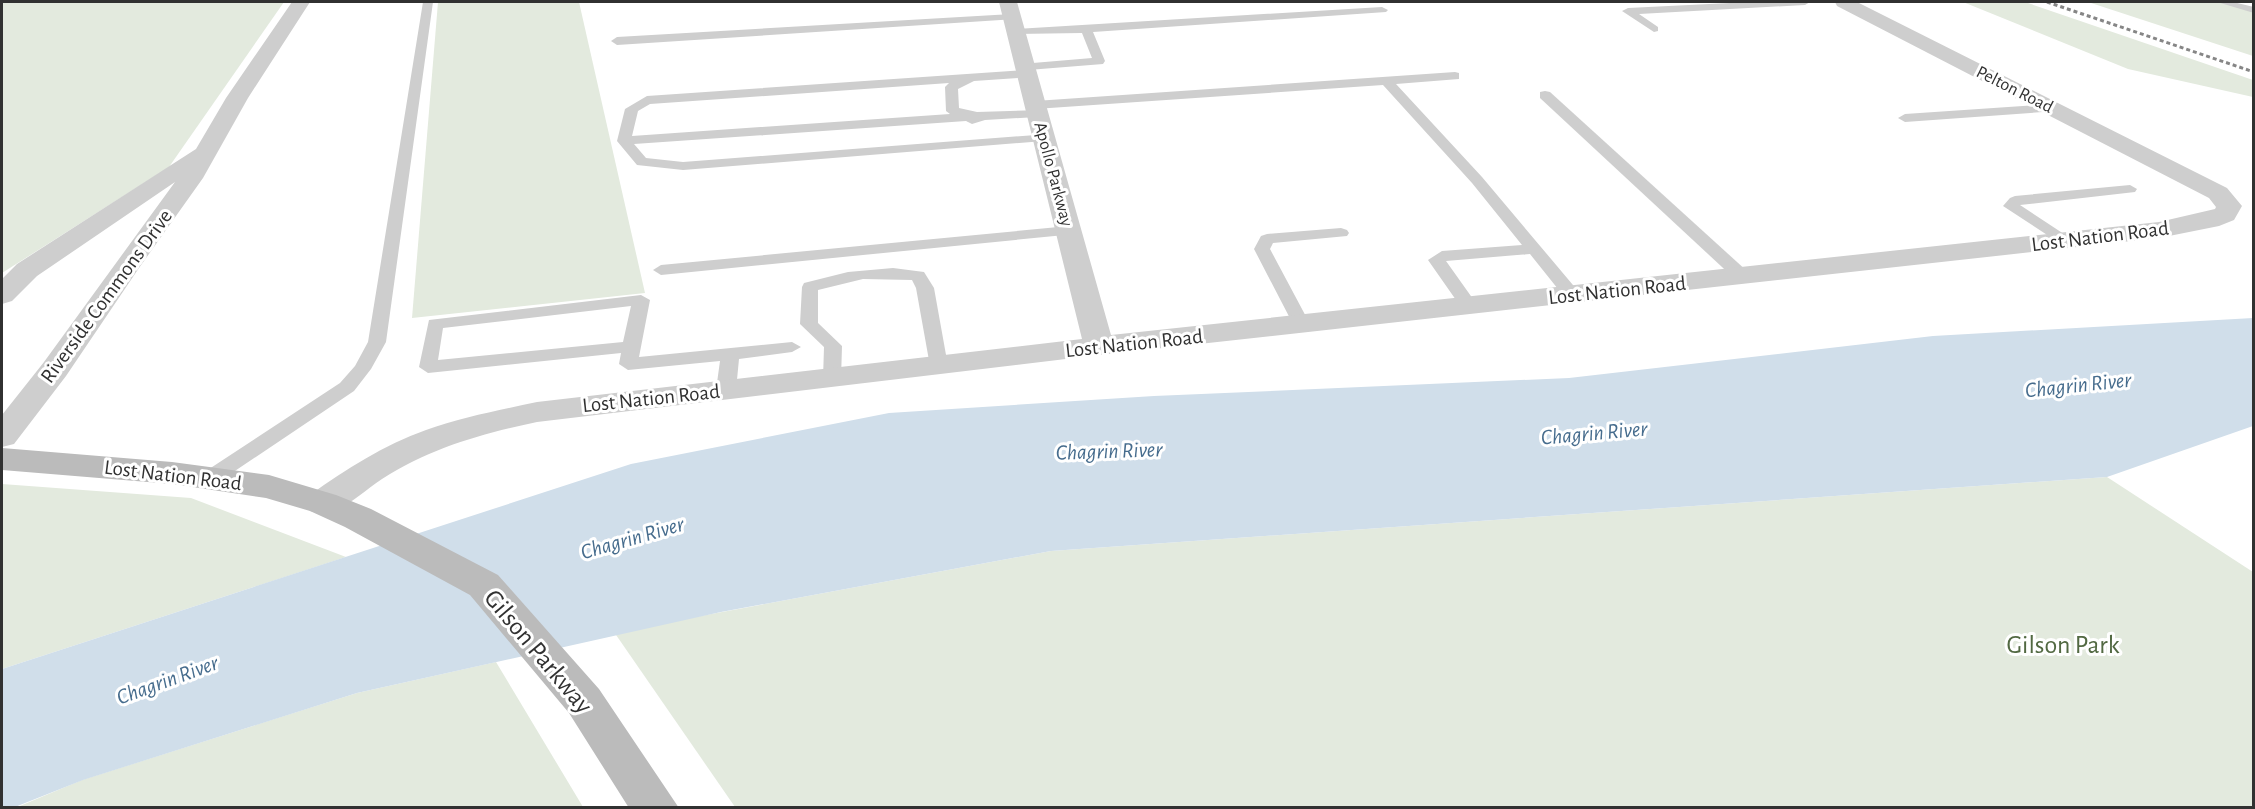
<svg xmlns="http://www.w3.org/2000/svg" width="2255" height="809" font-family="'Alegreya Sans',sans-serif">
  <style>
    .green { fill: #e3eade }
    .water { fill: #d0deea }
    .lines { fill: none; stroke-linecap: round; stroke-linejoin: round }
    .lane { fill: #cecece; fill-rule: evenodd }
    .street { fill: #cecece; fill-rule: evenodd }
    .secondary { fill: #bbb; fill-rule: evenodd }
    .rail { stroke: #868686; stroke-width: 3; stroke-dasharray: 4 3; stroke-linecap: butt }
    .labels { text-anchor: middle; stroke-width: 6; stroke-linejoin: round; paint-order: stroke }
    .far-street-label { font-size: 18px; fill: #313131; stroke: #fff }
    .street-label { font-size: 21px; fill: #313131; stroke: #fff }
    .water-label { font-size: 22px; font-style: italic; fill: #466c8d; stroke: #fff }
    .near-park-label { font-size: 26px; fill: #526942; stroke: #fff }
    .near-street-label { font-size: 26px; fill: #313131; stroke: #fff }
  </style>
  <rect width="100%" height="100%" fill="#fff"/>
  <g class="green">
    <polygon points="2,2 284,2 169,167 2,273"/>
    <polygon points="438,2 579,2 645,293 412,318"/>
    <polygon points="1963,2 2025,2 2253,80 2253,97 2128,69"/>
    <polygon points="2088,2 2228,2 2253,8 2253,56"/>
    <polygon points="2107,477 2253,572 2253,807 735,807 614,632 1051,551"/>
    <polygon points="2,484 191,498 346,557 2,669"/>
    <polygon points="496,662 583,807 15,808 82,780 357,693"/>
  </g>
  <polygon class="water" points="2253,318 2253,426 2107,477 1051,551 721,612 357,693 83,780 15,807 2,807 2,669 631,464 889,413 1154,396 1569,378 1933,336"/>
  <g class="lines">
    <g class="lane">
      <polygon points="423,2 433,2 386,342 371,369 354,391 217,483 203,483 199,478 203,473 340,383 355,366 368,342"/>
      <polygon points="1750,2 1810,2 1805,5 1639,14 1658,27 1658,31 1654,32 1622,11 1628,8"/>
      <polygon points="2217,2 2233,2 2254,7 2254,13"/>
      <path d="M1382,7L1388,10L1386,12L1093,32L1105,61L1103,64L1028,70L1033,74L1031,77L974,81L958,89L959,108L977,112L1042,110L1044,113L1037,117L985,120L972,124L966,121L634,144L646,158L683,162L1049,134V140L1044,141L683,170L637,165L617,141L625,109L647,96L1024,70L1019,67L1021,64L1092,58L1082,33L1012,34L1010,32L1016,29ZM949,83L945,87L946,111L950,114L632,136L638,111L650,104Z"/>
      <polygon points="1012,14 1018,17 1016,19 617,45 611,41 617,37"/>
      <polygon points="1455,72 1459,73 1459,79 1396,84 1482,177 1578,291 1581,295 1578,299 1566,299 1530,254 1446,261 1478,306 1475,310 1463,310 1428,260 1442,251 1522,245 1472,183 1383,85 1035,109 1028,105 1035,101"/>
      <polygon points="1545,91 1550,92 1748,272 1750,276 1748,280 1736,280 1540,98 1540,92"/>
      <polygon points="2052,104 2059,108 2057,111 1905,122 1898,118 1905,114"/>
      <polygon points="2130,185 2137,189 2135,192 2020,205 2070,238 2072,241 2070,244 2064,246 2003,206 2010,198 2015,196"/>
      <polygon points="1069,226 1075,228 1077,231 1075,234 661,275 653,270 661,265"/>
      <polygon points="1341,228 1347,230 1349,233 1347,236 1273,243 1270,249 1310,324 1301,329 1295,328 1254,249 1261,236 1267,234"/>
      <polygon points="893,268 924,272 934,288 948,366 939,372 930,366 916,288 912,280 863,279 818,290 818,323 842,346 841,379 839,383 825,383 823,379 824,347 800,324 802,287 804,283 848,272"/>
      <path d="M641,295L650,300L639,357L792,342L801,347L792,352L739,359L736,390L726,396L716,390L720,361L628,370L619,364L621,353L428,373L419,367L429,320ZM631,306L623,342L438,360L443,328Z"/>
    </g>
    <g class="street">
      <polygon points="292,2 310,2 248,98 203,178 139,268 66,376 14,444 2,447 2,415 44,362 175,182 37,276 12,301 2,304 2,279 17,264 196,149 226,98"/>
      <path d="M999,2H1017L1111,335L2159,222L2215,209L2216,207L2209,198L1837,6L1835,2H1857L2227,188L2242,206L2234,220L2219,226L2159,238L1099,355L537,422C481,434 431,448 382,479C359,494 338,519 310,511L305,503L310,495C346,469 384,445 426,430C462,417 500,410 537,402L1082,339Z"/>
    </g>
    <polygon class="secondary" points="2,448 172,462 269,475 336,495 371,509 498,575 599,689 679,808 629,808 569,713 470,595 345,527 310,511 266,498 172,484 2,470"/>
    <polyline class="rail" points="2047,2 2254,72"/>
  </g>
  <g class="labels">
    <g class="far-street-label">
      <text transform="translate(2015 89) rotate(27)" y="6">Pelton Road</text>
      <text transform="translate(1054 174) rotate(75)" y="6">Apollo Parkway</text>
    </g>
    <g class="street-label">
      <text transform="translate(2100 236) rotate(-7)" y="7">Lost Nation Road</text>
      <text transform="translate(1617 290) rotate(-6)" y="7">Lost Nation Road</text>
      <text transform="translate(106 296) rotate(-54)" y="7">Riverside Commons Drive</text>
      <text transform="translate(1134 343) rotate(-6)" y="7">Lost Nation Road</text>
      <text transform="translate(651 398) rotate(-6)" y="7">Lost Nation Road</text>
      <text transform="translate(173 475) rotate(7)" y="7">Lost Nation Road</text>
    </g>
    <g class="water-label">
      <text transform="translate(2078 384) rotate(-6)" y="8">Chagrin River</text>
      <text transform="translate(1594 432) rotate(-5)" y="8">Chagrin River</text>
      <text transform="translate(1109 450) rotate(-2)" y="8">Chagrin River</text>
      <text transform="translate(632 537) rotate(-16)" y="8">Chagrin River</text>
      <text transform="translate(167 679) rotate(-20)" y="8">Chagrin River</text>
    </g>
    <g class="near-park-label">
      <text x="2063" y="653">Gilson Park</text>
    </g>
    <g class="near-street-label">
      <text transform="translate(539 651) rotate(50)" y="9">Gilson Parkway</text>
    </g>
  </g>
  <rect width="2255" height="809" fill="none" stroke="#313131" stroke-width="6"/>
</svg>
